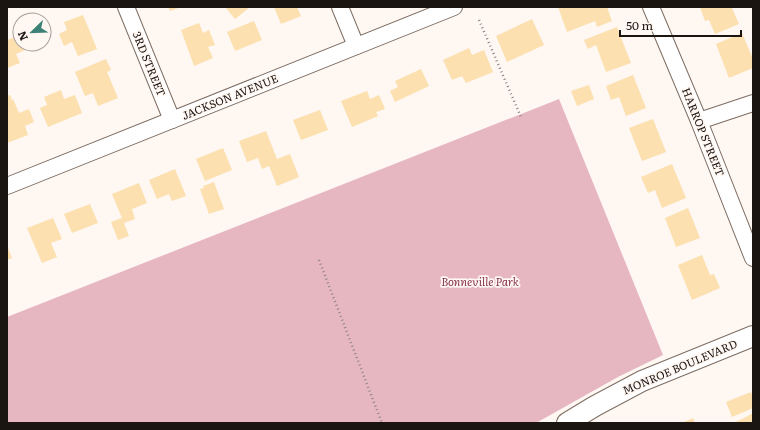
<svg xmlns="http://www.w3.org/2000/svg" width="760" height="430" font-family="Literata,serif">
  <style>
    .green { fill: #e7b7c1 }
    .building { fill: #fce0af }
    .lines { fill: none; stroke-linecap: round; stroke-linejoin: round }
    .minor-casing { stroke: #7d6d63; stroke-width: 18 }
    .major-casing { stroke: #7d6d63; stroke-width: 22 }
    .path { stroke: #8b8480; stroke-width: 2.5; stroke-dasharray: 1 3; stroke-linecap: butt }
    .minor { stroke: #fff; stroke-width: 16 }
    .major { stroke: #fff; stroke-width: 20 }
    .labels { text-anchor: middle; stroke-width: 3.5; stroke-linejoin: round; paint-order: stroke }
    .street-label { font-size: 11px; fill: #1b1511; stroke: #fff7f2 }
    .park-label { font-size: 11px; font-style: italic; fill: #86324c; stroke: #fff7f2 }
  </style>
  <rect width="100%" height="100%" fill="#fff7f2"/>
  <polygon class="green" points="559,99 663,355 618,377 536,423 7,423 7,317"/>
  <g class="building">
    <polygon points="168,7 181,7 170,11"/>
    <polygon points="225,7 250,7 235,19"/>
    <polygon points="274,7 297,7 301,16 281,24"/>
    <polygon points="558,7 607,7 612,21 597,27 595,21 567,32"/>
    <polygon points="700,7 735,7 732,8 739,24 715,34 709,20 705,21"/>
    <polygon points="83,15 97,49 78,56 72,42 64,46 59,34 67,30 64,22"/>
    <polygon points="532,19 544,45 507,62 496,36"/>
    <polygon points="254,21 262,40 235,51 227,32"/>
    <polygon points="199,23 203,33 209,30 215,45 208,47 213,58 194,66 181,30"/>
    <polygon points="617,27 631,63 606,72 596,45 588,49 584,40"/>
    <polygon points="742,33 753,59 753,68 729,78 716,44"/>
    <polygon points="20,35 20,44 31,44 32,47 16,54 20,63 7,68 7,40"/>
    <polygon points="469,48 472,55 484,50 493,72 466,83 462,76 452,80 443,60"/>
    <polygon points="106,59 111,70 107,72 118,98 98,106 93,93 85,96 75,72"/>
    <polygon points="421,69 429,86 395,102 390,91 398,87 395,81"/>
    <polygon points="633,75 646,108 626,116 619,97 611,100 606,86"/>
    <polygon points="589,85 594,99 577,106 571,91"/>
    <polygon points="61,90 64,99 75,95 82,113 48,127 40,108 47,105 44,97"/>
    <polygon points="367,91 370,99 379,95 385,109 376,112 378,116 352,127 341,101"/>
    <polygon points="10,95 12,100 13,99 19,113 29,109 34,122 25,126 28,135 7,143 7,96"/>
    <polygon points="320,110 328,130 301,140 293,120"/>
    <polygon points="653,119 666,152 642,161 629,128"/>
    <polygon points="266,131 277,159 290,154 299,177 277,186 269,166 262,169 258,158 247,162 239,141"/>
    <polygon points="223,148 232,170 205,181 196,159"/>
    <polygon points="672,164 686,198 662,208 655,190 648,193 641,177"/>
    <polygon points="175,169 186,196 172,201 169,194 157,199 149,180"/>
    <polygon points="214,182 224,209 209,214 200,189 204,188 203,186"/>
    <polygon points="139,183 147,203 132,209 135,219 124,223 129,236 118,240 111,222 122,218 112,194"/>
    <polygon points="90,204 98,223 72,233 64,214"/>
    <polygon points="688,208 700,238 676,247 665,218"/>
    <polygon points="53,218 62,239 51,243 57,257 42,263 27,228"/>
    <polygon points="7,245 12,258 7,260"/>
    <polygon points="702,255 710,275 714,274 720,288 692,300 678,265"/>
    <polygon points="751,392 753,398 753,408 732,417 726,402"/>
    <polygon points="753,413 753,423 733,423 742,419"/>
    <polygon points="693,418 695,423 682,423"/>
  </g>
  <g class="lines">
    <g class="minor-casing">
      <g id="minor">
        <polyline points="126,7 172,120"/>
        <polyline points="340,7 356,46"/>
        <polyline points="651,7 699,121 753,258"/>
        <polyline points="699,121 753,103"/>
        <polyline points="7,186 454,7"/>
      </g>
    </g>
    <g class="major-casing">
      <polyline id="major" points="567,423 595,406 642,381 753,336"/>
    </g>
    <g class="path">
      <polyline points="479,20 521,117"/>
      <polyline points="319,260 382,423"/>
    </g>
    <use href="#minor" class="minor"/>
    <use href="#major" class="major"/>
  </g>
  <g class="labels">
    <g class="street-label">
      <text transform="translate(149 64) rotate(68)" y="4">3RD STREET</text>
      <text transform="translate(230 97) rotate(-22)" y="4">JACKSON AVENUE</text>
      <text transform="translate(703 132) rotate(68)" y="4">HARROP STREET</text>
      <text transform="translate(680 367) rotate(-23)" y="4">MONROE BOULEVARD</text>
    </g>
    <g class="park-label">
      <text x="480" y="286">Bonneville Park</text>
    </g>
  </g>
  <rect width="760" height="430" fill="none" stroke="#1b1511" stroke-width="16"/>
  <g transform="translate(32 32) rotate(247)"><circle r="19" fill="#fff7f2" stroke="#a49d98"/>
  <path d="M0-3L7 15L0 10L-7 15Z" fill="#3c8176"/>
  <text y="-6" font-size="11" font-weight="bold" text-anchor="middle" fill="#1b1511">N</text>
  </g>
  <path d="M620 30v6h121v-6" fill="none" stroke="#1b1511" stroke-width="2"/>
  <text x="626" y="30" font-size="12" fill="#1b1511" stroke="#fff7f2" stroke-width="3" paint-order="stroke">50 m</text>
</svg>
